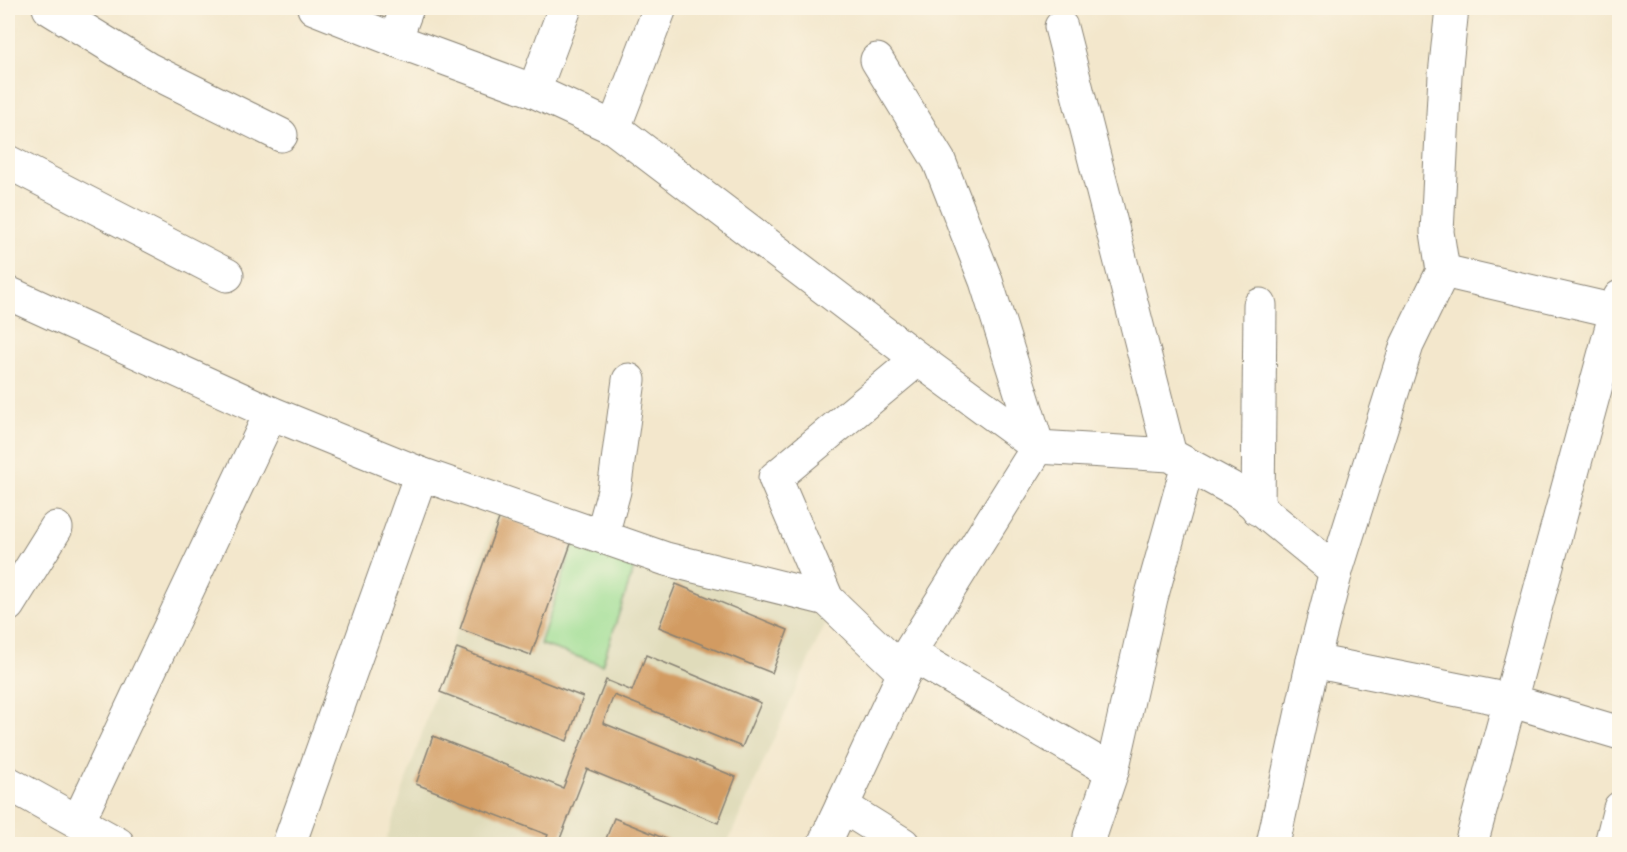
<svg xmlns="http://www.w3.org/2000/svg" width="1627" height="852" font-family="'Sorts Mill Goudy',serif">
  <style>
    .built { fill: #e0dcbb }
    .pitch { fill: #9fde94; stroke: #5e7d58; stroke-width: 1.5 }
    .building { fill: #d29b62 }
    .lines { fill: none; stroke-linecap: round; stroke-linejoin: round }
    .minor-casing { stroke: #888274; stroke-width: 35 }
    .minor { stroke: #fff; stroke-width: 33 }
  </style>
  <rect width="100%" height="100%" fill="#fcf5e5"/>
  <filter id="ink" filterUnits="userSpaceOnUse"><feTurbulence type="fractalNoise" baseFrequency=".0167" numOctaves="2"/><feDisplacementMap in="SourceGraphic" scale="12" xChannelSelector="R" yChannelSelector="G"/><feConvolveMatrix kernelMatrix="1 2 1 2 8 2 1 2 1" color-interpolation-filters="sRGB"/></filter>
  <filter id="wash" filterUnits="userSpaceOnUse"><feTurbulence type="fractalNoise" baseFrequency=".008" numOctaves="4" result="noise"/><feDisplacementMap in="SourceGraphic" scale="24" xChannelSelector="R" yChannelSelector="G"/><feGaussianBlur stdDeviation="1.35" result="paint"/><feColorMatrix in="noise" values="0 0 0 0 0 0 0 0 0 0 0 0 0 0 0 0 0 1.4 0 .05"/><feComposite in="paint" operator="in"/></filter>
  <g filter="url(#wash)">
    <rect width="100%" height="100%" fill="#f3e7cc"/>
    <polygon class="built" points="497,509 828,617 727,844 385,844"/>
    <polygon class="pitch" points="574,543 635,565 602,665 540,644"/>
    <g id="blocks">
      <g class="building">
        <polygon points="500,516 572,541 531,655 460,629"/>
        <polygon points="676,584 788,630 772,673 659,627"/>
        <polygon points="457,648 583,697 567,741 440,692"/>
        <polygon points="646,655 761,703 742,747 614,695 603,723 736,777 718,823 587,769 558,844 544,844 548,835 416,784 433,736 563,788 606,680 632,691"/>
        <polygon points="614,818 678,844 604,844"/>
      </g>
    </g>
  </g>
  <g filter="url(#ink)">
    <use href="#blocks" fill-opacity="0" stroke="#888274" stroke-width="1.5"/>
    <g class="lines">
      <g class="minor-casing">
        <g id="minor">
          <polyline points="49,8 148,69 281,135"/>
          <polyline points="314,8 395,40 534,91 614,128 918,359 1038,447 1170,455 1242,494 1336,571"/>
          <polyline points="1061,27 1170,455"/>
          <polyline points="395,40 407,8"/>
          <polyline points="534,91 565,8"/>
          <polyline points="614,128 660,8"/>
          <polyline points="8,162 227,275"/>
          <polyline points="1443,271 1620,312"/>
          <polyline points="8,293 271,413 421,474 666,559 827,599"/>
          <polyline points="1258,509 1260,305"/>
          <polyline points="602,535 614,491 629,380"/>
          <polyline points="8,605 56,528"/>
          <polyline points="909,653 1112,771"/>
          <polyline points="1313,661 1509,700 1620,733"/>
          <polyline points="904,673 827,599 775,478 918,359"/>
          <polyline points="8,783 118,844"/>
          <polyline points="842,806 904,673 909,653 1038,447 986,281 939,161 877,60"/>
          <polyline points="78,822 271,413"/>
          <polyline points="1090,836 1112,771 1151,598 1188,465"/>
          <polyline points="289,844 421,474"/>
          <polyline points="824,844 842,806 903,844"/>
          <polyline points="1273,844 1313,661 1336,571 1407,345 1443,271 1437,232 1445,75 1452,8"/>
          <polyline points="1471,844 1620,297"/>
          <polyline points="1611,844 1620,808"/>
        </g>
      </g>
      <use href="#minor" class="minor"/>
    </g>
  </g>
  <rect width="1627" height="852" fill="none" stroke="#fcf5e5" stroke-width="30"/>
</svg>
